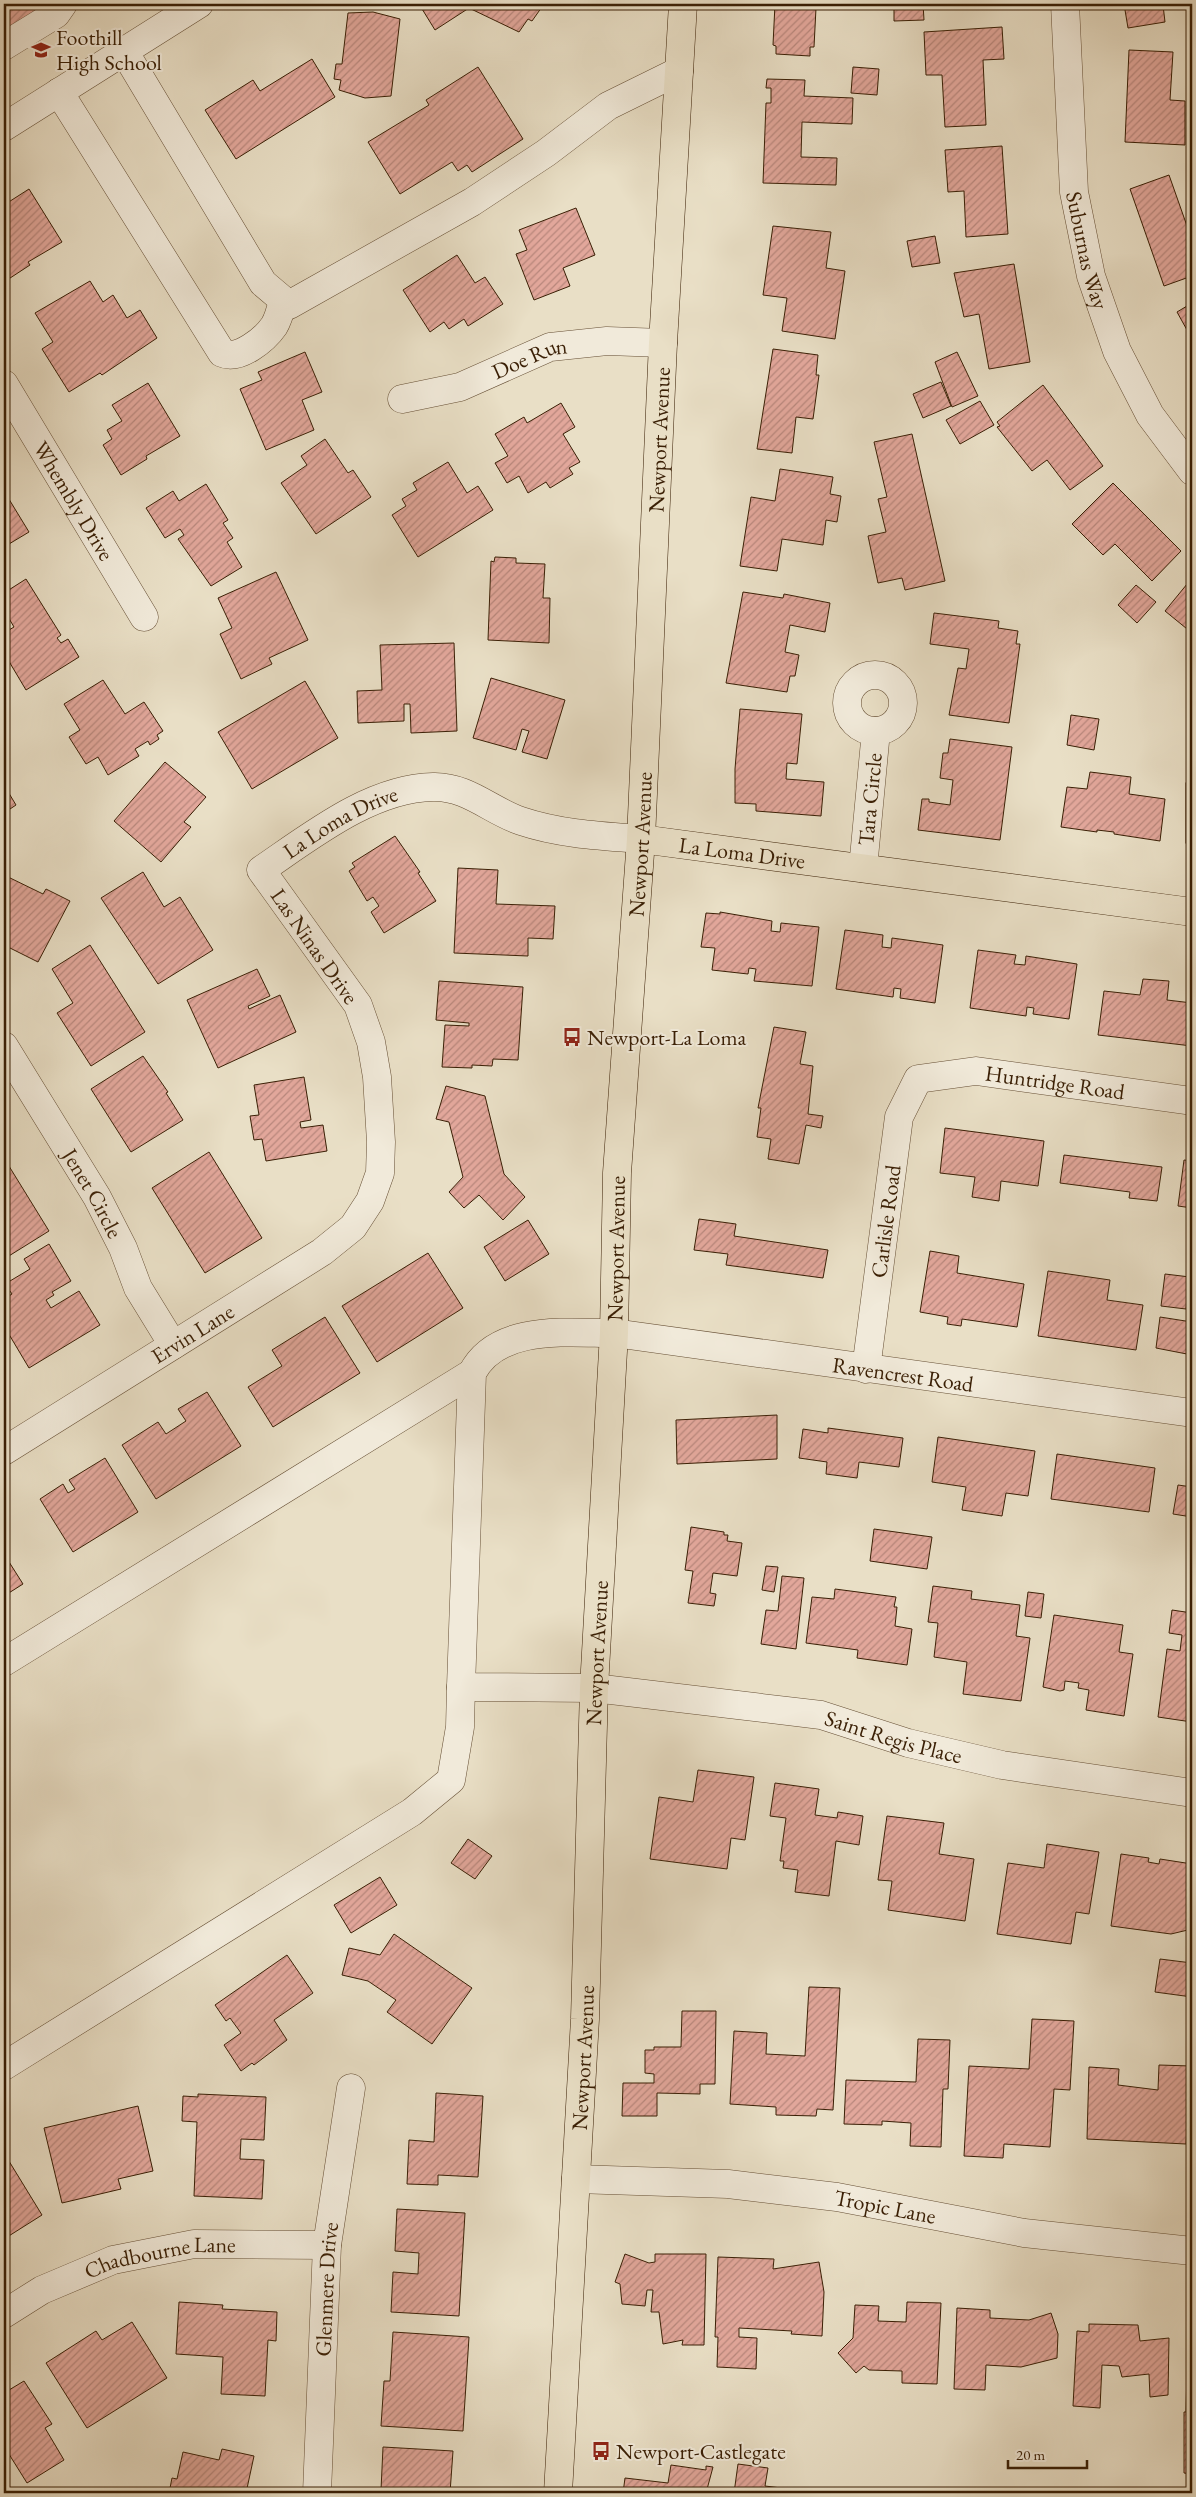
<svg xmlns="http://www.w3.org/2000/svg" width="1196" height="2497" font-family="'EB Garamond',serif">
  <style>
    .building { fill: url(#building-hatch); stroke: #3a1f05 }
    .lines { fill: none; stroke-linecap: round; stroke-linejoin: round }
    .minor-casing { stroke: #664f35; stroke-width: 29 }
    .major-casing { stroke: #3a1f05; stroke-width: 29 }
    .minor { stroke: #f1eada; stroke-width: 28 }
    .major { stroke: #e9dfc6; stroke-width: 28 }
    .labels { text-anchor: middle; stroke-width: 4; stroke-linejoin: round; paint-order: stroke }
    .poi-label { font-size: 22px; fill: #3a1f05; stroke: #f1eada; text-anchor: start }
    .street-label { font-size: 22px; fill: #3a1f05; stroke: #f1eada }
  </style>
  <defs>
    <pattern id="building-hatch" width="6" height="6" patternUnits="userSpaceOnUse" patternTransform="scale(1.25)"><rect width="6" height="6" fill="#e2a79b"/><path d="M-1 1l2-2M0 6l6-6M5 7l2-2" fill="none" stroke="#b8877c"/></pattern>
  </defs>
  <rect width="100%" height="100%" fill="#e9dfc6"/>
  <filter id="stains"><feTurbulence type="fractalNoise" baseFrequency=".004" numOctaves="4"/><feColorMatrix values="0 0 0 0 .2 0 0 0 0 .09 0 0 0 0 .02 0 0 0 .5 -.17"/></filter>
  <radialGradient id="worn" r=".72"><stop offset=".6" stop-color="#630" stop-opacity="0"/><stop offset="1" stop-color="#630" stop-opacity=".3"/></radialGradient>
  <g class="building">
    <polygon points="4,4 46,4 48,7 4,35"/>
    <polygon points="419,4 544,4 532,21 528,19 519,32 469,8 435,30"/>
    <polygon points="775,4 844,4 844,9 816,8 814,47 810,47 810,56 776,54 776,46 773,45"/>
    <polygon points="894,4 923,4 924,20 894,21"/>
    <polygon points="1124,4 1172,4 1163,5 1165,22 1128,28"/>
    <polygon points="373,12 400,19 391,96 365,98 339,90 341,80 334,79 336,64 342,64 348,13"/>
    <polygon points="1002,27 1004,59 983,60 986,125 945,127 942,75 926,75 924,32"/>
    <polygon points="1129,50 1173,52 1170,100 1185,101 1185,145 1125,142"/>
    <polygon points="312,59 335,97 236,159 205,110 253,80 260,91"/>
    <polygon points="478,67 523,139 472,172 467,165 458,171 452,162 400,194 368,142 429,105 426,100"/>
    <polygon points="853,67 879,69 877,95 851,93"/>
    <polygon points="767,79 805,80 804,96 853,98 852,124 802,122 801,157 837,158 836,185 763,183 766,103 771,103 771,88 766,88"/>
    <polygon points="1002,146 1008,234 966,237 964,191 948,192 945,150"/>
    <polygon points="1169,175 1187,226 1192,224 1192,276 1164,286 1130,189"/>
    <polygon points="29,189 62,242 28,262 30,265 4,282 4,205"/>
    <polygon points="576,208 595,255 563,268 570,286 534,300 516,254 527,250 519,230"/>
    <polygon points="773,226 831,232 826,268 845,271 835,339 782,331 787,298 763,295"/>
    <polygon points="935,236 940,263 912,267 907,241"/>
    <polygon points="457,255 475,283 485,277 503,304 468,326 464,319 449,329 444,322 430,332 403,290"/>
    <polygon points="1014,264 1030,362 989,369 979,314 964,317 954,273"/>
    <polygon points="90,281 103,302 113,295 127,318 140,310 157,338 102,375 100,373 69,392 42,349 53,342 35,313"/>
    <polygon points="1192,303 1192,339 1177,312"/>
    <polygon points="773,349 818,355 816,375 819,375 813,419 796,417 792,453 757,449"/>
    <polygon points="305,352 322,392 302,400 314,430 266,450 240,389 262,380 258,372"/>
    <polygon points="957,352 978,396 952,407 935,362"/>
    <polygon points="1192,369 1192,380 1188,372"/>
    <polygon points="941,382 951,406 923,418 913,394"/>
    <polygon points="148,383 180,436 146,456 147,459 121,475 103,445 112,439 107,430 122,421 112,405"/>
    <polygon points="1043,385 1103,466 1070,490 1047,460 1032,471 997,427 1000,426 997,422"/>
    <polygon points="980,401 994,425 960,444 946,420"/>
    <polygon points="561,403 575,427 563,434 580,462 569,468 573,474 550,488 546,482 528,493 519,476 507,483 495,463 508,456 495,434 524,417 527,423"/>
    <polygon points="912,434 945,581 905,590 902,578 878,583 868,536 886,532 878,499 887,497 874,442"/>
    <polygon points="325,439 348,473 353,470 371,497 316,534 281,483 307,465 301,456"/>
    <polygon points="448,462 467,493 478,486 493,510 418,557 392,515 406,506 402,499 417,490 413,483"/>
    <polygon points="780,469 833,477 830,494 841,496 837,522 826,520 823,545 782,539 777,571 740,566 751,497 775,501"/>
    <polygon points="1113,483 1181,551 1152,581 1115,544 1103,555 1072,524"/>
    <polygon points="206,484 228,520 223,523 233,538 227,542 242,567 211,586 178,539 184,535 180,529 165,538 146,508 173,491 179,501"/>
    <polygon points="4,491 29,532 4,547"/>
    <polygon points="495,557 516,558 516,563 545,564 543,598 550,598 549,643 488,640 491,561 494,562"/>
    <polygon points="276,572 308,640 269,658 272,664 241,679 220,634 232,628 218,598"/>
    <polygon points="1192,578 1192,633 1165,611"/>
    <polygon points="26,579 61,635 57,638 61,643 68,639 79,657 26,690 4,653 4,633 14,627 4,610 4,593"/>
    <polygon points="1136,585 1156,602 1137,623 1118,605"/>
    <polygon points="743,592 783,598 784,594 830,603 825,632 790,625 785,652 799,655 795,676 790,676 787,692 726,683"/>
    <polygon points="934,613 999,621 998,628 1018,631 1016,644 1020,644 1009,723 949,715 958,668 966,669 969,649 930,644"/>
    <polygon points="454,643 457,731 411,733 410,704 404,704 404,721 358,723 357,691 382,690 380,645"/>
    <polygon points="491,678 565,700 547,759 522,752 529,731 522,729 516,750 473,738"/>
    <polygon points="103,680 125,714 144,702 163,731 157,735 159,739 150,745 148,741 135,749 139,756 108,775 98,757 86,764 69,737 80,730 64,704"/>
    <polygon points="305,681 338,738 252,789 218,732"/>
    <polygon points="740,709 802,714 797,764 787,763 786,779 824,782 821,816 756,811 756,804 735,803 735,769"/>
    <polygon points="1071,715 1099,719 1094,750 1067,745"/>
    <polygon points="950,739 1012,747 1000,840 918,830 922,799 929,799 929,802 950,805 953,780 940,778 943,753 948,753"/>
    <polygon points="165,762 206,797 184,822 191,827 161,862 114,821"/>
    <polygon points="1090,772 1131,777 1129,794 1165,799 1160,841 1114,834 1114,832 1097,830 1097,832 1061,827 1067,787 1087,789"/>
    <rect x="1186" y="783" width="6" height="60"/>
    <polygon points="4,785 16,805 4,813"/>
    <polygon points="395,836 420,872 418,873 436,901 384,933 371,912 379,906 373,897 367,901 349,871 355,867 352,863"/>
    <polygon points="458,868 498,870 496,904 555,906 553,939 528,938 528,956 454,953"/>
    <polygon points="143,872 164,907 180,897 213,950 158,984 101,898"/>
    <polygon points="4,875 43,894 46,889 70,901 38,962 4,945"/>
    <polygon points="720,912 772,921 771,931 780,932 781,923 819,927 812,986 754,981 756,969 749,968 748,974 712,970 715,948 701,947 706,913 720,914"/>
    <polygon points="845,930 883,935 882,947 891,948 892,938 943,945 935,1003 900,998 901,989 894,988 893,997 836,989"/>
    <polygon points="90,945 145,1032 91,1066 57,1013 73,1003 52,969"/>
    <polygon points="978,950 1016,955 1014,964 1025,965 1026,956 1077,964 1069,1019 1033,1014 1034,1008 1027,1007 1026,1016 970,1008"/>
    <polygon points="257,969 270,996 248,1006 249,1009 280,995 296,1032 218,1068 187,1000"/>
    <polygon points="1143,979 1169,981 1167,1000 1192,1003 1192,1046 1098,1035 1104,991 1140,995"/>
    <polygon points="439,981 523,987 518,1060 493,1059 492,1066 472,1065 472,1068 442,1067 445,1025 469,1026 469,1023 436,1020"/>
    <polygon points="774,1027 806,1032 800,1064 813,1066 808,1114 823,1116 821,1128 806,1125 799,1164 768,1159 771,1139 757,1137 761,1108 758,1108"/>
    <polygon points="143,1056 168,1092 166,1093 183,1120 131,1152 91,1089"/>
    <polygon points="304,1077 311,1120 300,1122 301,1128 323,1125 327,1151 266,1161 262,1139 254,1140 250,1116 259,1115 254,1085"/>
    <polygon points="446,1086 485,1096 504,1174 525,1197 503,1220 479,1195 464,1208 449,1192 463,1177 449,1122 436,1119"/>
    <polygon points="945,1128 1044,1141 1038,1186 1001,1181 999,1201 972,1197 975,1177 940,1173"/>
    <polygon points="209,1152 262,1238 205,1273 152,1188"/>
    <polygon points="1064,1155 1162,1167 1157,1201 1129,1198 1130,1192 1060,1183"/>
    <polygon points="4,1158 49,1231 4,1259"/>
    <polygon points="1184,1160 1192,1161 1192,1208 1178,1206"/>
    <polygon points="699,1219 736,1224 734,1236 828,1250 823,1278 726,1265 728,1254 694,1250"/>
    <polygon points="528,1220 549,1254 505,1281 484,1247"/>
    <polygon points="49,1244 71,1281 52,1292 54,1295 46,1300 51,1308 79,1291 100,1325 29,1368 4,1326 4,1299 12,1294 5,1284 30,1269 24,1259"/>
    <polygon points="930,1251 959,1256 957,1273 1024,1284 1017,1327 962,1319 961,1326 947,1324 948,1317 920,1312"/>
    <polygon points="428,1253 463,1308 377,1362 342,1306"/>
    <polygon points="1048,1271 1110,1280 1107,1300 1143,1305 1136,1350 1038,1336"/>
    <polygon points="1165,1274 1190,1277 1186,1309 1161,1306"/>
    <polygon points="325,1317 360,1373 273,1427 248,1387 282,1366 272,1350"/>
    <polygon points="1160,1317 1192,1322 1192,1355 1156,1348"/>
    <polygon points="207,1392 241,1446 156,1499 122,1445 158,1422 166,1434 186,1421 178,1409"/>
    <polygon points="777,1415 777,1459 677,1464 676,1420"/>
    <polygon points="828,1428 903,1438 899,1467 859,1462 857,1478 826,1474 827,1462 799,1458 803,1429 828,1433"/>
    <polygon points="938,1437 1035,1451 1028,1496 1006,1493 1002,1516 962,1510 966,1487 932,1482"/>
    <polygon points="1057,1454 1155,1468 1149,1512 1051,1499"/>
    <polygon points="105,1458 138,1512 73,1552 40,1499 63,1484 68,1493 75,1489 69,1480"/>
    <polygon points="1178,1485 1192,1487 1192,1517 1173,1514"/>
    <polygon points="691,1527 724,1532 724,1535 728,1535 727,1541 742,1543 737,1576 713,1573 710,1593 716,1594 714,1606 688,1603 693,1571 685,1570"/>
    <polygon points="874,1529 932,1537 927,1569 870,1561"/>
    <polygon points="4,1554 23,1584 4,1596"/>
    <polygon points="766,1566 778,1567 774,1592 762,1590"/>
    <polygon points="782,1576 804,1578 796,1649 761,1644 766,1610 778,1611"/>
    <polygon points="933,1586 972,1591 971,1599 1020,1605 1016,1636 1030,1638 1021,1701 963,1694 967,1662 934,1657 938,1623 928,1622"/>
    <polygon points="835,1589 896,1597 894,1607 897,1607 895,1626 912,1629 907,1665 857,1658 858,1650 806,1643 812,1597 834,1599"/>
    <polygon points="1028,1592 1044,1594 1041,1618 1025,1616"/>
    <polygon points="1172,1610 1192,1613 1192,1722 1158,1717 1167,1649 1180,1651 1182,1635 1169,1633"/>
    <polygon points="1054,1615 1123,1625 1119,1652 1133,1654 1124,1716 1086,1710 1089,1690 1078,1688 1079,1683 1065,1681 1064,1690 1060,1691 1043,1687"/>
    <polygon points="698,1770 754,1777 745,1840 731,1838 727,1869 650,1859 659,1797 693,1802"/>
    <polygon points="775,1783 819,1789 815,1815 837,1818 838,1812 863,1816 859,1845 836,1841 829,1896 795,1892 798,1870 783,1868 784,1861 780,1861 786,1818 770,1816"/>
    <polygon points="887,1816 944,1823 939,1854 974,1859 965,1921 888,1910 892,1881 878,1880"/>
    <polygon points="468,1839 492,1856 475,1879 451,1863"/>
    <polygon points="1047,1844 1099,1852 1089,1914 1076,1912 1071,1944 997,1934 1008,1863 1044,1868"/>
    <polygon points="1121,1854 1149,1858 1148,1862 1159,1864 1160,1859 1192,1864 1192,1929 1171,1934 1111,1926"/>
    <polygon points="380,1877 397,1905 351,1933 334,1905"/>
    <polygon points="394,1934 472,1988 432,2044 387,2012 396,2000 368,1981 342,1975 349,1948 380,1955"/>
    <polygon points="287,1955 313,1993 274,2020 287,2040 254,2065 252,2063 241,2071 224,2045 241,2033 230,2018 226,2021 215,2005"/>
    <polygon points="1160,1959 1192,1963 1192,1997 1155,1992"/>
    <polygon points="809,1987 840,1988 833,2110 817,2109 816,2116 776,2115 776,2107 730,2104 734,2031 767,2033 766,2054 805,2056"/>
    <polygon points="682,2011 716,2011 715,2084 700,2084 700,2094 657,2093 657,2116 622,2116 623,2083 654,2083 654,2074 645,2073 645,2050 654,2050 654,2047 681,2047"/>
    <polygon points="1032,2019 1074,2021 1070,2090 1054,2089 1050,2147 1004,2144 1003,2158 964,2156 969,2066 1029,2069"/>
    <polygon points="918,2039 950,2040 948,2089 943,2089 941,2147 910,2146 911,2123 882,2121 882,2125 844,2124 846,2080 916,2082"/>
    <polygon points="1159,2065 1191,2066 1186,2144 1087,2139 1089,2067 1119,2069 1118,2085 1158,2090"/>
    <polygon points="436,2093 483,2096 478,2177 438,2175 438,2185 407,2184 409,2140 434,2142"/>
    <polygon points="198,2094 266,2097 264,2140 241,2139 240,2159 264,2160 262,2199 194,2196 197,2122 182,2121 183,2096 198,2097"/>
    <polygon points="138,2106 153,2171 118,2179 121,2189 62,2203 44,2128"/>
    <polygon points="4,2153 42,2215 4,2239"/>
    <polygon points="397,2209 465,2213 459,2316 391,2312 393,2272 418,2274 419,2253 395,2251"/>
    <polygon points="625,2254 649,2263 655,2262 655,2254 706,2254 704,2345 682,2345 683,2340 663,2344 659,2312 651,2312 653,2290 647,2290 645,2306 622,2304 620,2284 615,2282"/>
    <polygon points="718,2257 774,2259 773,2269 819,2262 824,2292 822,2336 791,2334 792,2331 739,2328 739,2337 757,2338 756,2369 717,2367 718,2337 715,2337"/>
    <polygon points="179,2302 223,2305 222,2309 277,2312 276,2341 268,2340 265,2396 221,2394 223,2357 176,2354"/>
    <polygon points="907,2302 941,2303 937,2384 902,2383 902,2371 869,2370 864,2366 856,2373 838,2353 853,2338 855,2305 879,2306 878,2321 906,2322"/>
    <polygon points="957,2308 990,2310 990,2318 1029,2320 1051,2313 1058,2334 1057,2358 1021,2367 986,2365 985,2390 954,2389"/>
    <polygon points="132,2322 167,2378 87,2428 46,2363 96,2331 102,2340"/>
    <polygon points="1089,2324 1138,2325 1140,2341 1169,2338 1168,2395 1150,2397 1149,2374 1122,2377 1119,2366 1102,2365 1100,2408 1073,2406 1077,2331 1089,2332"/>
    <polygon points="393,2332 469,2337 463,2431 381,2426 384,2381 390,2381"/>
    <polygon points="1192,2346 1192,2368 1187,2347"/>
    <polygon points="1192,2369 1192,2474 1184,2473 1184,2412 1186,2412 1187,2370"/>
    <polygon points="24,2381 52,2424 45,2428 64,2460 27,2483 7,2451 4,2453 4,2393"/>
    <polygon points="383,2447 453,2451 450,2493 406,2493 381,2490"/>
    <polygon points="222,2449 254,2456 246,2493 169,2493 172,2478 177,2479 183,2452 219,2460"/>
    <polygon points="738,2464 768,2468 765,2486 822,2493 734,2493"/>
    <polygon points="671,2465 706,2470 706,2466 713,2467 706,2493 623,2493 625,2478 668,2483"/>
  </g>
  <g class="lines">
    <g class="minor-casing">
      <g id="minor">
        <path id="s1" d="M1065,4L1074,192L1091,276L1117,351L1150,415L1192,471"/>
        <polyline points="4,46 56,14 63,4"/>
        <polyline points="124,51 263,283 289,305 472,202 546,153 608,106 679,71"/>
        <path d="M59,92L222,353C239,361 265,339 274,326C279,318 281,308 283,300"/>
        <polyline points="4,127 199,4"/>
        <path id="s2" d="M4,384L144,617"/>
        <path id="s3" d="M402,399L460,387L550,347L607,341L663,343"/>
        <circle cx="875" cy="703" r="28"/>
        <path id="s4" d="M863,868L876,731"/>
        <path id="s5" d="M4,1046L97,1197L123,1248L138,1288L173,1345"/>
        <path id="s6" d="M866,1369L899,1117L918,1079L976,1071L1192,1101"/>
        <path id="s7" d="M1192,1413L614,1333C568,1333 497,1324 472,1373L461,1687L594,1688L821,1715L908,1743L1002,1765L1192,1793"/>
        <path id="s8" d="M4,1451L322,1252L353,1227L370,1201L380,1173L381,1142L377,1077L371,1042L358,1005L261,870C311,836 371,788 433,787C467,786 491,811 521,821C560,834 600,836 641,839"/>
        <polyline points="4,1662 472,1373"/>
        <polyline points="4,2066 412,1812 451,1780 460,1727 461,1687"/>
        <path id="s9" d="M576,2179L728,2184L837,2197L1024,2233L1192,2251"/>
        <path id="s10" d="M4,2314L42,2290L113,2260L194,2244L327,2245"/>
        <path id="s11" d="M317,2493L327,2245L351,2088"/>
      </g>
    </g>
    <g class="major-casing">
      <g id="major">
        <path id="s12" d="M641,839L1192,912"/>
        <path id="s13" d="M558,2493L585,2019L594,1688L614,1333L617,1173L641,839L663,343L683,4"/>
      </g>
    </g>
    <use href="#minor" class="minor"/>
    <use href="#major" class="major"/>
  </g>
  <defs>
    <g id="school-bare" transform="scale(1.5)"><path d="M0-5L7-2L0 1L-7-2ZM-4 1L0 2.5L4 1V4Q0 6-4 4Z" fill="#8f2418" stroke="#f1eada" stroke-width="2.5" paint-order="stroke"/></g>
    <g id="bus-bare" transform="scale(1.5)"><path d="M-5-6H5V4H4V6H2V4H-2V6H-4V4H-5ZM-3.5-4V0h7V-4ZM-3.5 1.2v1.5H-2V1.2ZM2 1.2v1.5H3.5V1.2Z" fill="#8f2418" stroke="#f1eada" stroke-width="2.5" paint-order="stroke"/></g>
  </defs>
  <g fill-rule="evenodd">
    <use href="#school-bare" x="41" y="50"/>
    <use href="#bus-bare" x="572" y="1037"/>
    <use href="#bus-bare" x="601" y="2451"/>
  </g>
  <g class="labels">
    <g class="poi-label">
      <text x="56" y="45">Foothill<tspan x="56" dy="25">High School</tspan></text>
      <text x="587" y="1045">Newport-La Loma</text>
      <text x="616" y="2459">Newport-Castlegate</text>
    </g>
    <g class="street-label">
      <text dy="8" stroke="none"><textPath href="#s1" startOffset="248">Suburnas Way</textPath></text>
      <text dy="8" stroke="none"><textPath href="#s3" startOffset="135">Doe Run</textPath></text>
      <text dy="8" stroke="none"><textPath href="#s13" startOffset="2056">Newport Avenue</textPath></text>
      <text dy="8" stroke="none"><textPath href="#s2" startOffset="136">Whembly Drive</textPath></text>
      <text dy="8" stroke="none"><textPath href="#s4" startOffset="69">Tara Circle</textPath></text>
      <text dy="8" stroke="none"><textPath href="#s8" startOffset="906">La Loma Drive</textPath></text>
      <text dy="8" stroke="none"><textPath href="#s13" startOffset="1651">Newport Avenue</textPath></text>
      <text dy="8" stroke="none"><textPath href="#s12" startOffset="102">La Loma Drive</textPath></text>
      <text transform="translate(315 946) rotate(55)" y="8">Las Ninas Drive</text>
      <text dy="8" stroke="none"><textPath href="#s6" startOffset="435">Huntridge Road</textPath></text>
      <text dy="8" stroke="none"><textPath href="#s5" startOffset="172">Jenet Circle</textPath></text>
      <text dy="8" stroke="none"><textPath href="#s6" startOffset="149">Carlisle Road</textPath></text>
      <text dy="8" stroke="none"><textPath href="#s13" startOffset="1246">Newport Avenue</textPath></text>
      <text dy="8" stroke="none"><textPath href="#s8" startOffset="222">Ervin Lane</textPath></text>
      <text transform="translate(903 1374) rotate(8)" y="8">Ravencrest Road</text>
      <text dy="8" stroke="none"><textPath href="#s13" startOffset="841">Newport Avenue</textPath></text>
      <text dy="8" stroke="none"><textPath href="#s7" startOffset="1491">Saint Regis Place</textPath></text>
      <text dy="8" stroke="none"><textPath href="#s13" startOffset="436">Newport Avenue</textPath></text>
      <text dy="8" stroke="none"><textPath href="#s9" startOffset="311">Tropic Lane</textPath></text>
      <text dy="8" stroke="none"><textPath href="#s10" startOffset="169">Chadbourne Lane</textPath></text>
      <text dy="8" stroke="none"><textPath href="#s11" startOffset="204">Glenmere Drive</textPath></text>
    </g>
  </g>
  <rect width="1196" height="2497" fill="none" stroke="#e9dfc6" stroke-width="20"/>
  <rect x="5" y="5" width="1186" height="2487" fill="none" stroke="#3a1f05" stroke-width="2.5"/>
  <rect x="10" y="10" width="1176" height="2477" fill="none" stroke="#3a1f05"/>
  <path d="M1008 2460v8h79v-8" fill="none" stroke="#3a1f05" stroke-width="2.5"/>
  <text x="1016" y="2460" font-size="15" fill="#3a1f05" stroke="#f1eada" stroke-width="4" paint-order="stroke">20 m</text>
  <rect width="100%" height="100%" filter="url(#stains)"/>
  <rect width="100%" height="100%" fill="url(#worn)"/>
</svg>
